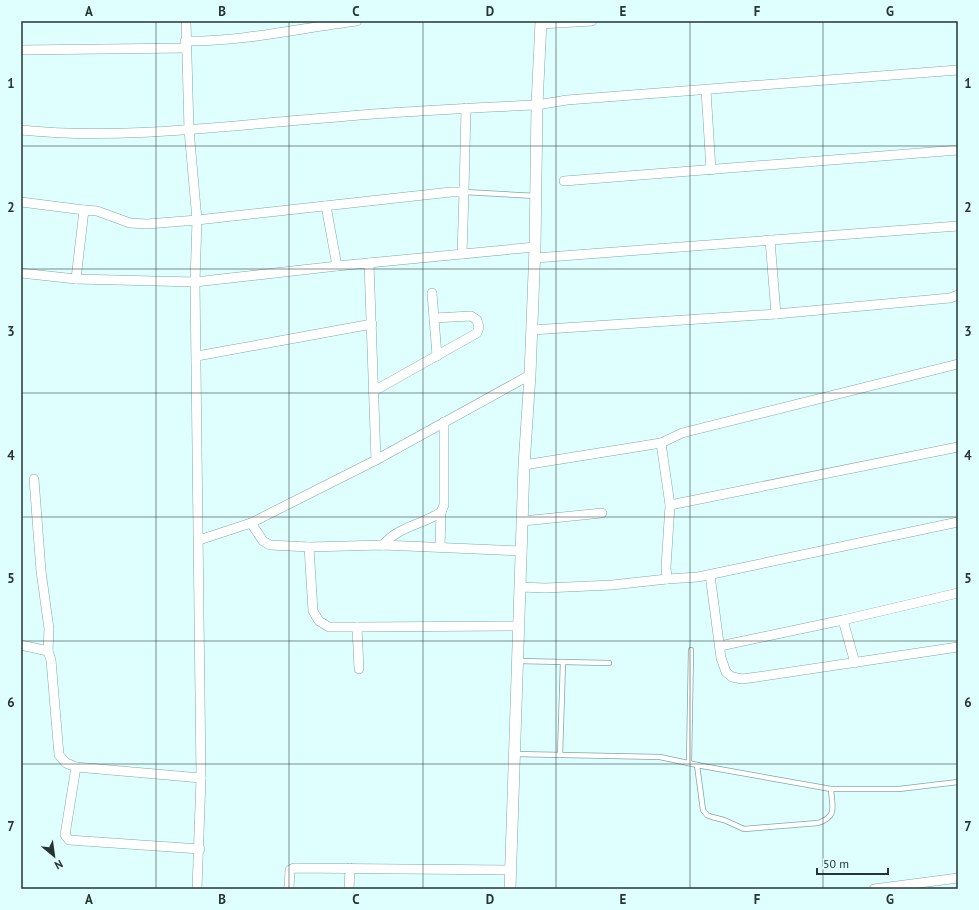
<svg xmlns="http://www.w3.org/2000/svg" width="979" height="910" font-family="'PT Sans',sans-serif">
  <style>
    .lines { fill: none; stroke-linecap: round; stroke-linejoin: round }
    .service-casing { stroke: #81a8a6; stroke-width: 6 }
    .minor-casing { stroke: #81a8a6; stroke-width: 10 }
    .tertiary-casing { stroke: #81a8a6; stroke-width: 12 }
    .service { stroke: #fff; stroke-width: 4.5 }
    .minor { stroke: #fff; stroke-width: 9 }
    .tertiary { stroke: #fff; stroke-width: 11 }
    .grid { fill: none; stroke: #253534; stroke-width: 1; stroke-opacity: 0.55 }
    .neatline { fill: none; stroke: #253534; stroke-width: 1.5 }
    .grid-label { font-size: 13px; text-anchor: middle; font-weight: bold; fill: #253534 }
  </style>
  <rect width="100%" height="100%" fill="#defffd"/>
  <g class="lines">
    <g class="service-casing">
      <g id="service">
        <polyline points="464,192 536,196"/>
        <polyline points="518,661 609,663"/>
        <polyline points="515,754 660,757 702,766 831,789 899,789 958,782"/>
        <polyline points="560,755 563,662"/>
        <polyline points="689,763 691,650"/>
        <path d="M697,765L703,810L707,815L712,817L724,820L744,829L818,823C838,816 832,807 831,789"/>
      </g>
    </g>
    <g class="minor-casing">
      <g id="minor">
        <polyline points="186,21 189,130 197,220 195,282 201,778 197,889"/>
        <polyline points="541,24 592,21"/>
        <path d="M185,41C243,42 300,28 357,21"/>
        <polyline points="21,50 186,48"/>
        <polyline points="706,90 711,170"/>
        <path d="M21,130C118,140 216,127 313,119C388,112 462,108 537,105L567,100L958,70"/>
        <polyline points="564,181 958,150"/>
        <polyline points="21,202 84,210 76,279"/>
        <polyline points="326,206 337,266"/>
        <polyline points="84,210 97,211 130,223 147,224 197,220 451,192 464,192 466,108"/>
        <polyline points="770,240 776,314"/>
        <polyline points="462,254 464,192"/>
        <polyline points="535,258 958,226"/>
        <polyline points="369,263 376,460"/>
        <polyline points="21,273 76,279 195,282 337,266 535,247"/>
        <polyline points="432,293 437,356"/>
        <polyline points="532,330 776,314 950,298 958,295"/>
        <polyline points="197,356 372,324"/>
        <polyline points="374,391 477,333 479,327 477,320 471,316 434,318"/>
        <polyline points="661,443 670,505 666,567 667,579"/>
        <polyline points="524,465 661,443 682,433 958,364"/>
        <polyline points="34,479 41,571 49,629 48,651"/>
        <polyline points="670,505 958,447"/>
        <polyline points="523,521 602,513"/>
        <polyline points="251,523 263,541 270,545 309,547 383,545 522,551"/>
        <polyline points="199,540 251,523 376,460 530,375"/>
        <path d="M383,545C399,526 422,525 441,512L444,505V422"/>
        <polyline points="309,547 313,611 319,621 329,627 357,627"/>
        <polyline points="440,547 441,512"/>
        <polyline points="710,575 721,658 726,672 732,677 742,679 757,677 958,647"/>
        <polyline points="520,587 545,588 612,585 667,579 698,577 958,522"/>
        <polyline points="843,620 855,663"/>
        <polyline points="21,645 48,651 51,660 59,755 66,763 76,767 201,778"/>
        <polyline points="720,646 843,620 958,593"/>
        <polyline points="359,669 357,627 519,626"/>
        <polyline points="76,767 65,835 69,840 200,849"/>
        <polyline points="289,889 290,870 294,868 511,870"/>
        <polyline points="349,889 350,868"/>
        <polyline points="874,889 958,878"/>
      </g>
    </g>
    <g class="tertiary-casing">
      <polyline id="tertiary" points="510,889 524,465 530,375 535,247 537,105 541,21"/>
    </g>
    <use href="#service" class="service"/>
    <use href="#minor" class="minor"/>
    <use href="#tertiary" class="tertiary"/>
  </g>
  <path class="grid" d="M156,21V889M289,21V889M423,21V889M556,21V889M690,21V889M823,21V889M21,146H958M21,269H958M21,393H958M21,517H958M21,641H958M21,764H958"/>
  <rect width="979" height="910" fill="none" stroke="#defffd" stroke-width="44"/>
  <g transform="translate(54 856) rotate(151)" stroke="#defffd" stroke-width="3" paint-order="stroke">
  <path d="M0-3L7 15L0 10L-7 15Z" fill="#253534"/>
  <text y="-6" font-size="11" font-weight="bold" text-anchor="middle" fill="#253534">N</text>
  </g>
  <path d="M817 868v6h71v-6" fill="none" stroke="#253534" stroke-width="2"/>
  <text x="823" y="868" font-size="12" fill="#253534" stroke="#defffd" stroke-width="3" paint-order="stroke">50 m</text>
  <rect x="22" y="22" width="935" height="866" class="neatline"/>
  <g class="grid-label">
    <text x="89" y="16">A</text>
    <text x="222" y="16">B</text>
    <text x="356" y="16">C</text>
    <text x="490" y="16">D</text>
    <text x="623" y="16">E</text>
    <text x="757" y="16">F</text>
    <text x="890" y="16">G</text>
    <text x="11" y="88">1</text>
    <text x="968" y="88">1</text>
    <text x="11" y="212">2</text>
    <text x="968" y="212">2</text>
    <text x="11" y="336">3</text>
    <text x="968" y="336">3</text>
    <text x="11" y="460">4</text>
    <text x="968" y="460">4</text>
    <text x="11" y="583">5</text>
    <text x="968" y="583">5</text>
    <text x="11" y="707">6</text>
    <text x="968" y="707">6</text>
    <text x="11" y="831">7</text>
    <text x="968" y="831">7</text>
    <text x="89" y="904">A</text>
    <text x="222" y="904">B</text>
    <text x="356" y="904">C</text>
    <text x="490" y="904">D</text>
    <text x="623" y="904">E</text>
    <text x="757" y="904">F</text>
    <text x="890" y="904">G</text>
  </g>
</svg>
